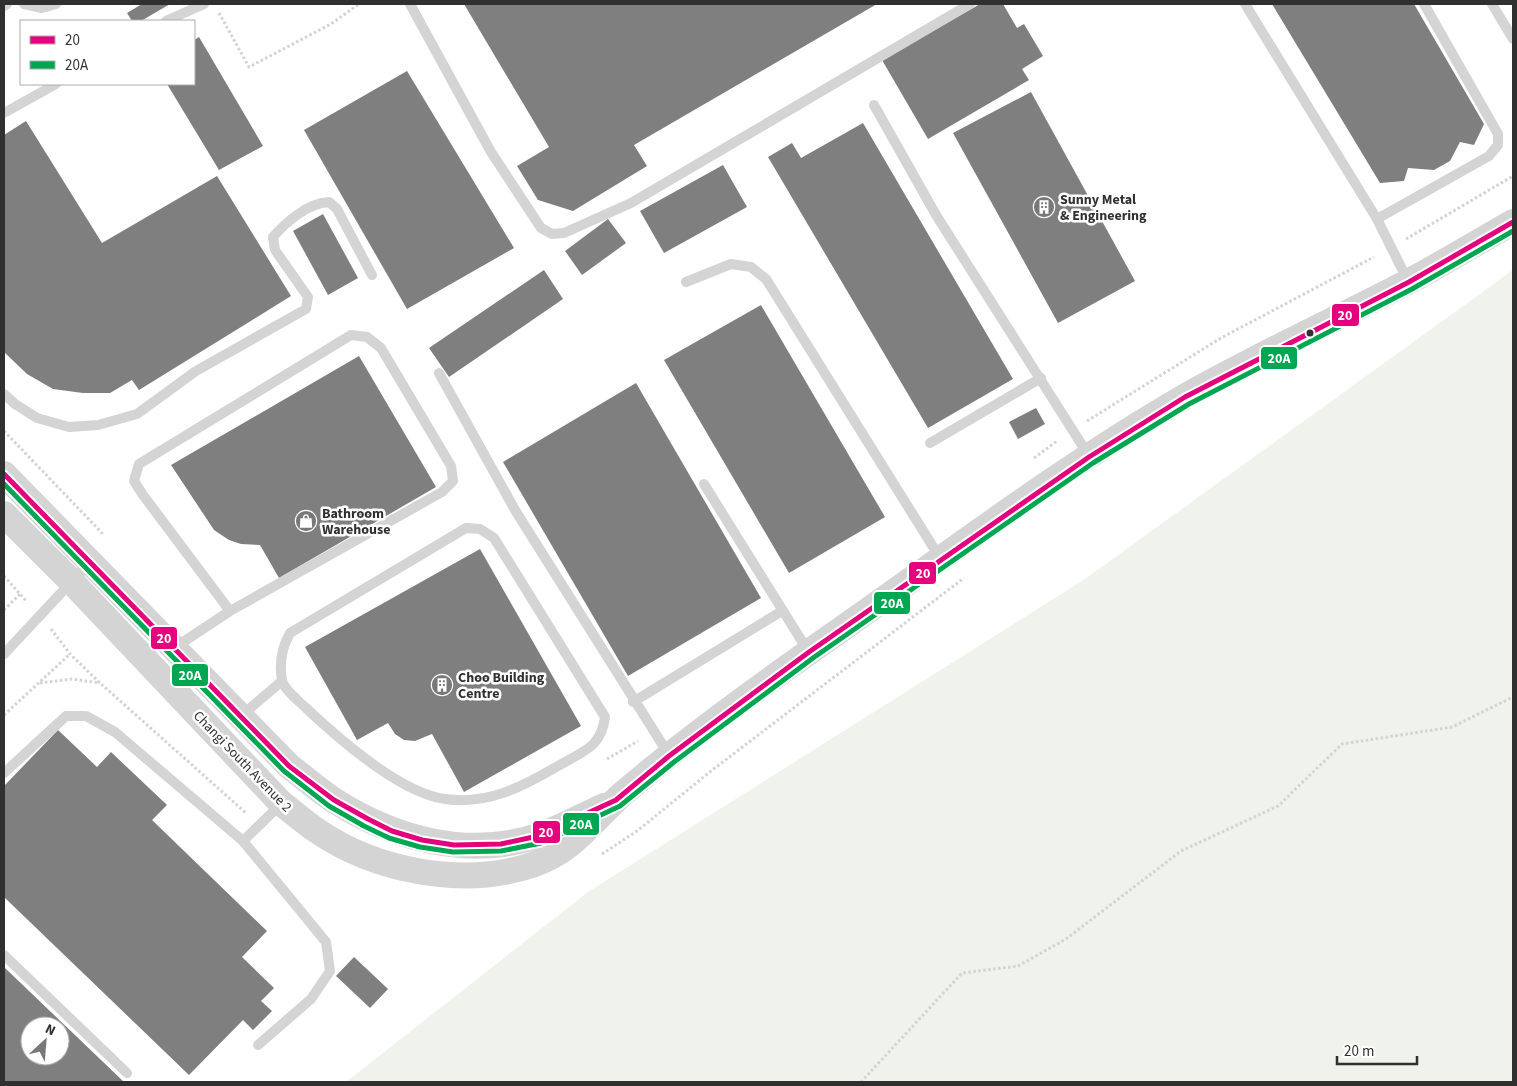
<svg xmlns="http://www.w3.org/2000/svg" width="1517" height="1086" font-family="'Source Sans 3',sans-serif">
  <style>
    .green { fill: #f0f2ec }
    .building { fill: #7f7f7f; fill-rule: evenodd }
    .lines { fill: none; stroke-linecap: round; stroke-linejoin: round }
    .path { stroke: #d3d3d3; stroke-width: 3; stroke-dasharray: 2.5 2.5; stroke-linecap: butt }
    .service { stroke: #d4d4d4; stroke-width: 10 }
    .tertiary { stroke: #d4d4d4; stroke-width: 26 }
    .bus-1-casing { stroke: #fff; stroke-width: 9 }
    .bus-2-casing { stroke: #fff; stroke-width: 9 }
    .bus-1 { stroke: #e5007d; stroke-width: 5 }
    .bus-2 { stroke: #00a651; stroke-width: 5 }
    .bus-dot { fill: #303030; stroke: #fff; stroke-width: 2 }
    .labels { text-anchor: middle; stroke-width: 5; stroke-linejoin: round; paint-order: stroke }
    .poi-label { font-size: 14px; font-weight: bold; fill: #303030; stroke: #fff; text-anchor: start }
    .street-label { font-size: 14px; fill: #303030; stroke: #fff }
    .line-badge { stroke: #fff; stroke-width: 2 }
    .badge-label { font-size: 14px; text-anchor: middle; font-weight: bold; fill: #fff }
  </style>
  <rect width="100%" height="100%" fill="#fff"/>
  <polygon class="green" points="1513,270 1513,1082 346,1082 588,892 1085,579"/>
  <g class="building">
    <polygon points="142,4 170,4 141,21 132,21 127,13"/>
    <polygon points="464,4 877,4 634,145 647,166 573,211 538,200 517,166 549,147"/>
    <polygon points="980,4 1003,4 1017,28 1024,24 1043,56 1022,69 1029,80 928,139 882,60"/>
    <polygon points="1272,4 1414,4 1484,124 1474,145 1460,142 1450,161 1434,170 1408,168 1404,181 1380,183"/>
    <polygon points="199,37 263,146 219,170 167,84 194,84 194,40"/>
    <polygon points="407,71 514,248 407,309 304,130"/>
    <polygon points="1031,92 1135,281 1058,323 953,133"/>
    <polygon points="26,121 102,243 217,176 291,296 139,390 132,380 110,393 83,393 53,389 27,374 4,352 4,135"/>
    <polygon points="863,123 1013,379 928,428 768,157 792,143 801,158"/>
    <polygon points="723,165 747,207 664,253 640,211"/>
    <polygon points="323,214 358,278 328,295 293,231"/>
    <polygon points="608,219 626,243 582,275 565,251"/>
    <polygon points="544,270 563,299 449,377 429,348"/>
    <polygon points="761,305 885,517 789,573 664,360"/>
    <polygon points="359,356 436,487 279,578 260,545 241,544 229,540 214,530 171,465"/>
    <polygon points="636,383 761,598 628,676 503,462"/>
    <polygon points="1036,408 1045,424 1018,439 1009,422"/>
    <polygon points="480,549 581,726 464,792 432,734 415,741 404,740 395,734 388,723 357,740 305,647"/>
    <polygon points="58,730 97,767 111,752 167,805 152,820 267,931 242,957 274,988 261,1001 272,1011 253,1030 243,1020 189,1075 4,897 4,786"/>
    <polygon points="354,957 388,989 370,1008 336,976"/>
    <path d="M4,967L124,1082H4ZM30,1026H60V1056H30Z"/>
  </g>
  <g class="lines">
    <g class="path">
      <polyline points="219,13 249,67 331,24 359,4"/>
      <polyline points="1406,239 1513,176"/>
      <polyline points="1087,421 1221,338 1374,257"/>
      <polyline points="4,431 103,534"/>
      <polyline points="1034,458 1057,441"/>
      <polyline points="4,576 27,602"/>
      <polyline points="4,610 20,594"/>
      <polyline points="51,629 70,654 100,683 246,813"/>
      <polyline points="40,683 72,679 100,683"/>
      <polyline points="4,715 70,654"/>
      <polyline points="607,759 638,741"/>
      <polyline points="602,854 637,831 711,771 964,578"/>
      <polyline points="861,1082 962,973 1018,966 1066,939 1181,851 1278,806 1342,744 1452,727 1513,697"/>
    </g>
    <g class="service">
      <polyline points="24,4 42,8 56,4"/>
      <polyline points="410,4 491,152 541,228 552,234 564,233 631,203 970,4"/>
      <polyline points="1245,4 1377,219 1408,281"/>
      <polyline points="1492,4 1513,39"/>
      <polyline points="4,6 7,4"/>
      <polyline points="166,21 204,4"/>
      <polyline points="874,105 936,215 1089,456"/>
      <polyline points="4,113 56,84"/>
      <polyline points="1377,219 1489,156 1498,145 1498,134 1424,4"/>
      <polyline points="686,282 731,264 751,267 766,279 940,558"/>
      <polyline points="439,373 515,510 669,755"/>
      <path d="M4,394L15,404L37,418L69,427L98,425L137,414L196,371L306,309L308,297L275,250L273,237C286,222 308,203 329,202L337,209L372,275"/>
      <polyline points="930,443 1041,378"/>
      <polyline points="704,484 808,651"/>
      <path d="M466,528L480,529L494,538L605,717C601,748 583,751 558,766C522,787 488,805 445,799C400,793 339,739 306,708C299,701 284,690 282,680C279,663 282,647 290,633Z"/>
      <polyline points="174,648 230,611 442,492 453,481 451,466 381,348 367,337 351,335 139,464 134,481 143,495 230,611"/>
      <polyline points="4,654 90,562"/>
      <polyline points="633,702 782,611"/>
      <polyline points="241,716 282,681"/>
      <polyline points="4,773 66,716 86,716 115,732 243,841 281,804"/>
      <polyline points="243,841 326,942 330,971 311,999 258,1045"/>
      <polyline points="4,955 127,1073"/>
    </g>
    <g class="tertiary">
      <path d="M4,474L289,766C304,777 319,791 335,801C395,839 468,859 538,836C560,828 582,816 604,806"/>
      <path d="M4,514L71,581L281,803C293,812 304,822 316,830C375,871 463,888 532,865C571,852 588,826 617,799C627,789 639,781 650,771C704,727 762,685 819,645C940,561 1058,470 1186,396C1258,355 1333,321 1406,283C1442,264 1478,242 1513,222"/>
    </g>
    <g class="bus-1-casing">
      <polyline id="bus-1" points="4,474 289,766 334,800 368,819 392,831 422,840 454,845 501,844 538,836 616,800 669,756 809,652 1089,457 1185,397 1409,282 1513,222"/>
    </g>
    <g class="bus-2-casing">
      <polyline id="bus-2" points="4,484 284,771 329,806 364,826 389,838 420,847 453,852 501,851 541,843 620,806 674,762 813,658 1093,463 1189,404 1412,289 1513,231"/>
    </g>
    <use href="#bus-1" class="bus-1"/>
    <use href="#bus-2" class="bus-2"/>
  </g>
  <defs>
    <g id="building-disc" transform="scale(1.125)"><circle r="9.5" fill="#787878" stroke="#fff"/><path d="M-4-6H4V6H1V3H-1V6H-4ZM-2.5-4.3h1.7v1.8h-1.7ZM.8-4.3h1.7v1.8H.8ZM-2.5-1h1.7V.8h-1.7ZM.8-1h1.7V.8H.8Z" fill="#fff"/></g>
    <g id="shop-disc" transform="scale(1.125)"><circle r="9.5" fill="#787878" stroke="#fff"/><path d="M-5-2.5h2.3a2.7 3.5 0 0 1 5.4 0H5L5.5 6h-11ZM-1.5-2.5h3a1.5 2.3 0 0 0-3 0Z" fill="#fff"/></g>
  </defs>
  <g fill-rule="evenodd">
    <use href="#building-disc" x="1044" y="207"/>
    <use href="#shop-disc" x="306" y="521"/>
    <use href="#building-disc" x="442" y="685"/>
  </g>
  <circle class="bus-dot" cx="1310" cy="333" r="4.5"/>
  <g class="labels">
    <g class="poi-label">
      <text x="1060" y="204">Sunny Metal<tspan x="1060" dy="16">&amp; Engineering</tspan></text>
      <text x="322" y="518">Bathroom<tspan x="322" dy="16">Warehouse</tspan></text>
      <text x="458" y="682">Choo Building<tspan x="458" dy="16">Centre</tspan></text>
    </g>
    <g class="street-label">
      <text transform="translate(243 761) rotate(46)" y="5">Changi South Avenue 2</text>
    </g>
  </g>
  <g class="line-badge">
    <rect x="1331" y="303" width="29" height="24" rx="5" fill="#e5007d"/>
    <rect x="1260" y="346" width="38" height="24" rx="5" fill="#00a651"/>
    <rect x="908" y="561" width="29" height="24" rx="5" fill="#e5007d"/>
    <rect x="873" y="591" width="38" height="24" rx="5" fill="#00a651"/>
    <rect x="150" y="626" width="28" height="24" rx="5" fill="#e5007d"/>
    <rect x="171" y="663" width="38" height="24" rx="5" fill="#00a651"/>
    <rect x="562" y="812" width="38" height="24" rx="5" fill="#00a651"/>
    <rect x="532" y="820" width="29" height="24" rx="5" fill="#e5007d"/>
  </g>
  <g class="badge-label">
    <text x="1345" y="320">20</text>
    <text x="1279" y="363">20A</text>
    <text x="923" y="578">20</text>
    <text x="892" y="608">20A</text>
    <text x="164" y="643">20</text>
    <text x="190" y="680">20A</text>
    <text x="581" y="829">20A</text>
    <text x="546" y="837">20</text>
  </g>
  <rect width="1517" height="1086" fill="none" stroke="#303030" stroke-width="10"/>
  <rect x="20" y="20" width="175" height="65" fill="#ffffff" stroke="#acacac"/>
  <rect x="30" y="36" width="25" height="8" fill="#e5007d" stroke="#acacac"/>
  <text x="65" y="45" font-size="15" fill="#303030">20</text>
  <rect x="30" y="61" width="25" height="8" fill="#00a651" stroke="#acacac"/>
  <text x="65" y="70" font-size="15" fill="#303030">20A</text>
  <g transform="translate(45 1041) rotate(26)"><circle r="24" fill="#ffffff" stroke="#acacac"/>
  <path d="M0-4L9 19L0 12L-9 19Z" fill="#787878"/>
  <text y="-8" font-size="14" font-weight="bold" text-anchor="middle" fill="#303030">N</text>
  </g>
  <path d="M1337 1056v8h80v-8" fill="none" stroke="#303030" stroke-width="2.5"/>
  <text x="1344" y="1056" font-size="15" fill="#303030" stroke="#ffffff" stroke-width="4" paint-order="stroke">20 m</text>
</svg>
